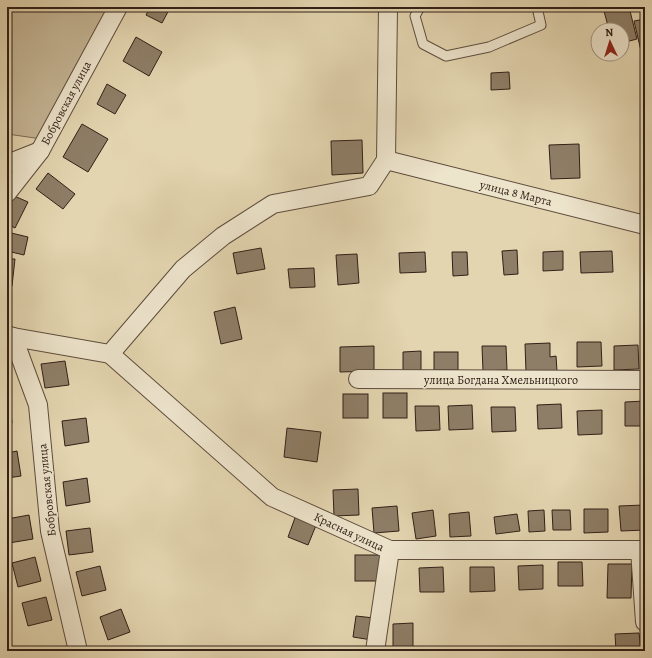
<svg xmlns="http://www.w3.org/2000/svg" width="652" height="658" font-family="Alegreya,serif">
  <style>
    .green { fill: #c5b696; stroke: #7b6b56 }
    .building { fill: #8e7e67; stroke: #312017 }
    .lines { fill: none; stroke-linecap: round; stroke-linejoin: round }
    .service-casing { stroke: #5e4d3d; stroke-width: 11 }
    .minor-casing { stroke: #5e4d3d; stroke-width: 20 }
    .service { stroke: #ede4cc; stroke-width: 9 }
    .minor { stroke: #ede4cc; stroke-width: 18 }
    .labels { text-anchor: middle; stroke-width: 3.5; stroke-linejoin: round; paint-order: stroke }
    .street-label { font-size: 12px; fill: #312017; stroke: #ede4cc }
  </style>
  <rect width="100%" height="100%" fill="#e3d5b0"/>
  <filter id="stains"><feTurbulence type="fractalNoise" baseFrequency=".005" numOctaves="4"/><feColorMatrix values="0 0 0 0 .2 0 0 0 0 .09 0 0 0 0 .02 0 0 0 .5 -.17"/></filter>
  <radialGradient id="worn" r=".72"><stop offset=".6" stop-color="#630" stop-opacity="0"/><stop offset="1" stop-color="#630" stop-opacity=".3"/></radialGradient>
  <polygon class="green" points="7,7 112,7 42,139 7,134"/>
  <g class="building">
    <polygon points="150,7 168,7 170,8 162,23 146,15"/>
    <polygon points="620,7 629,7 637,39 622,43 622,30 609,30 604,11"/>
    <polygon points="645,19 645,54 642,55 634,21"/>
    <polygon points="136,37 162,52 149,76 123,61"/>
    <polygon points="509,72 510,89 491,90 491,73"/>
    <polygon points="107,84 126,95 115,114 97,104"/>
    <polygon points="82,124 108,139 88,172 63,157"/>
    <polygon points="362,140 363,173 332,175 331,141"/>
    <polygon points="579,144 580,178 551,179 549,145"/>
    <polygon points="48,173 75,194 63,209 36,189"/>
    <polygon points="12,195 28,202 15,228 7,224 7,204"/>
    <polygon points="7,232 28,237 24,255 7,251"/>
    <polygon points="261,248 265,269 237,274 233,253"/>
    <polygon points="517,250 518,274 504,275 502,251"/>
    <polygon points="563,251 563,270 543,271 543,252"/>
    <polygon points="612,251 613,272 581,273 580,252"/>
    <polygon points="425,252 426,272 400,273 399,253"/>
    <polygon points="452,252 467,252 468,275 453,276"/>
    <polygon points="357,254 359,283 338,285 336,255"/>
    <polygon points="7,259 15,259 12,286 7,286"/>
    <polygon points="314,268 315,287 290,288 288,269"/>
    <polygon points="235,307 242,339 221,344 214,312"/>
    <polygon points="577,342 601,342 602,366 577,367"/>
    <polygon points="550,343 550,357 556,356 557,371 526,372 525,344"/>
    <polygon points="638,345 639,369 614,370 614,346"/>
    <polygon points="374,346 374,371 340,372 340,347"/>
    <polygon points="482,346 506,346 507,370 483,371"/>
    <polygon points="421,351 421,372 403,372 403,352"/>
    <rect x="434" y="352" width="24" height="18"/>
    <polygon points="65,361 69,385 45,388 41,364"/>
    <rect x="383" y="393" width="24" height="25"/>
    <rect x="343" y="394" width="25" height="24"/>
    <polygon points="7,399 9,399 12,423 7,424"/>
    <polygon points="645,401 645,426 625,426 625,402"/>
    <polygon points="561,404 562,428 538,429 537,405"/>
    <polygon points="472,405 473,429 449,430 448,406"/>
    <polygon points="415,406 439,406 440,430 416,431"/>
    <polygon points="491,407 515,407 516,431 492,432"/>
    <polygon points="602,410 602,434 578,435 577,411"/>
    <polygon points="86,418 89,442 65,446 62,421"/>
    <polygon points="287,428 321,432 317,462 284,457"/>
    <polygon points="17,451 21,476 7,478 7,453"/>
    <polygon points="87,478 90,502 66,506 63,482"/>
    <polygon points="358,489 359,515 334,516 333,490"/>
    <polygon points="644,505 645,530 621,531 619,506"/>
    <polygon points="397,506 399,531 374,533 372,508"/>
    <polygon points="584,509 608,509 608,532 584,533"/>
    <polygon points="433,510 436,536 416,539 412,513"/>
    <polygon points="544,510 545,531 529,532 528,511"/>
    <polygon points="552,510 570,510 571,530 553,530"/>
    <polygon points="469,512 471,536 450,537 449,514"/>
    <polygon points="517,514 520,531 496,534 494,517"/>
    <polygon points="29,515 33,539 9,543 7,530 7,519"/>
    <polygon points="296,515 317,523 308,545 288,537"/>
    <polygon points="90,528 93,552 69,555 66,531"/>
    <rect x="355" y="555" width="25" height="26"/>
    <polygon points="35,557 41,581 18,587 12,563"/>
    <polygon points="558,562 582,562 583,586 558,586"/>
    <polygon points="608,564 632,564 631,598 607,598"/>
    <polygon points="543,565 543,589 519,590 518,566"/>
    <polygon points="100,566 106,590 82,596 76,572"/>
    <polygon points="443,567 444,592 420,592 419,568"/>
    <polygon points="470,567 494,567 495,591 470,592"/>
    <polygon points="46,597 52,620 28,626 22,603"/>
    <polygon points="121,609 130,632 108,640 100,617"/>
    <polygon points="356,616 374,618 372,640 353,637"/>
    <polygon points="413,623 413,651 393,651 393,624"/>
    <polygon points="639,633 641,651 616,651 615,634"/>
  </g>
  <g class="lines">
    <g class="service-casing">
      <polyline id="service" points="420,7 415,16 423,44 446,56 489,47 541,25 537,7"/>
    </g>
    <g class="minor-casing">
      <g id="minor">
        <polyline points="386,160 645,225"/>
        <polyline points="7,164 40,151"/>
        <polyline points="7,193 40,151 118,7"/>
        <polyline points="7,335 13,337 38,405 50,531 78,651"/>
        <polyline points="13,337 110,354 183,269 223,236 273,204 369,186 386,160 388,7"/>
        <polyline points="110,354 272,497 390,550 645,550"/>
        <polyline points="358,379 645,380"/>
        <polyline points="640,550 645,622"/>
        <polyline points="375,651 390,550"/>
      </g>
    </g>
    <use href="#service" class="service"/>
    <use href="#minor" class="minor"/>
  </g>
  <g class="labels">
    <g class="street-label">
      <text transform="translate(66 103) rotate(-62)" y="4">Бобровская улица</text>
      <text transform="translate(516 193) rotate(14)" y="4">улица 8 Марта</text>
      <text x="501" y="384">улица Богдана Хмельницкого</text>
      <text transform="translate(47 490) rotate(-96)" y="4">Бобровская улица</text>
      <text transform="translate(349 532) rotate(25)" y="4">Красная улица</text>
    </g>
  </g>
  <rect width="652" height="658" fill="none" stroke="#e3d5b0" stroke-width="24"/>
  <rect x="8" y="8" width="636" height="642" fill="none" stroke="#312017" stroke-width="2"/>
  <rect x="12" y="12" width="628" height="634" fill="none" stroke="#312017"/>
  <g transform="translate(610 42) rotate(356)"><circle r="19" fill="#ede4cc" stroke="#a29684"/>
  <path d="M0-3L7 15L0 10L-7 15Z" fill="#8f2418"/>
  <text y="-6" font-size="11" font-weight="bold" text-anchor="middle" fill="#312017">N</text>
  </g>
  <rect width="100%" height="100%" filter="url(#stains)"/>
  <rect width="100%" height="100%" fill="url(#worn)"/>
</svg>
